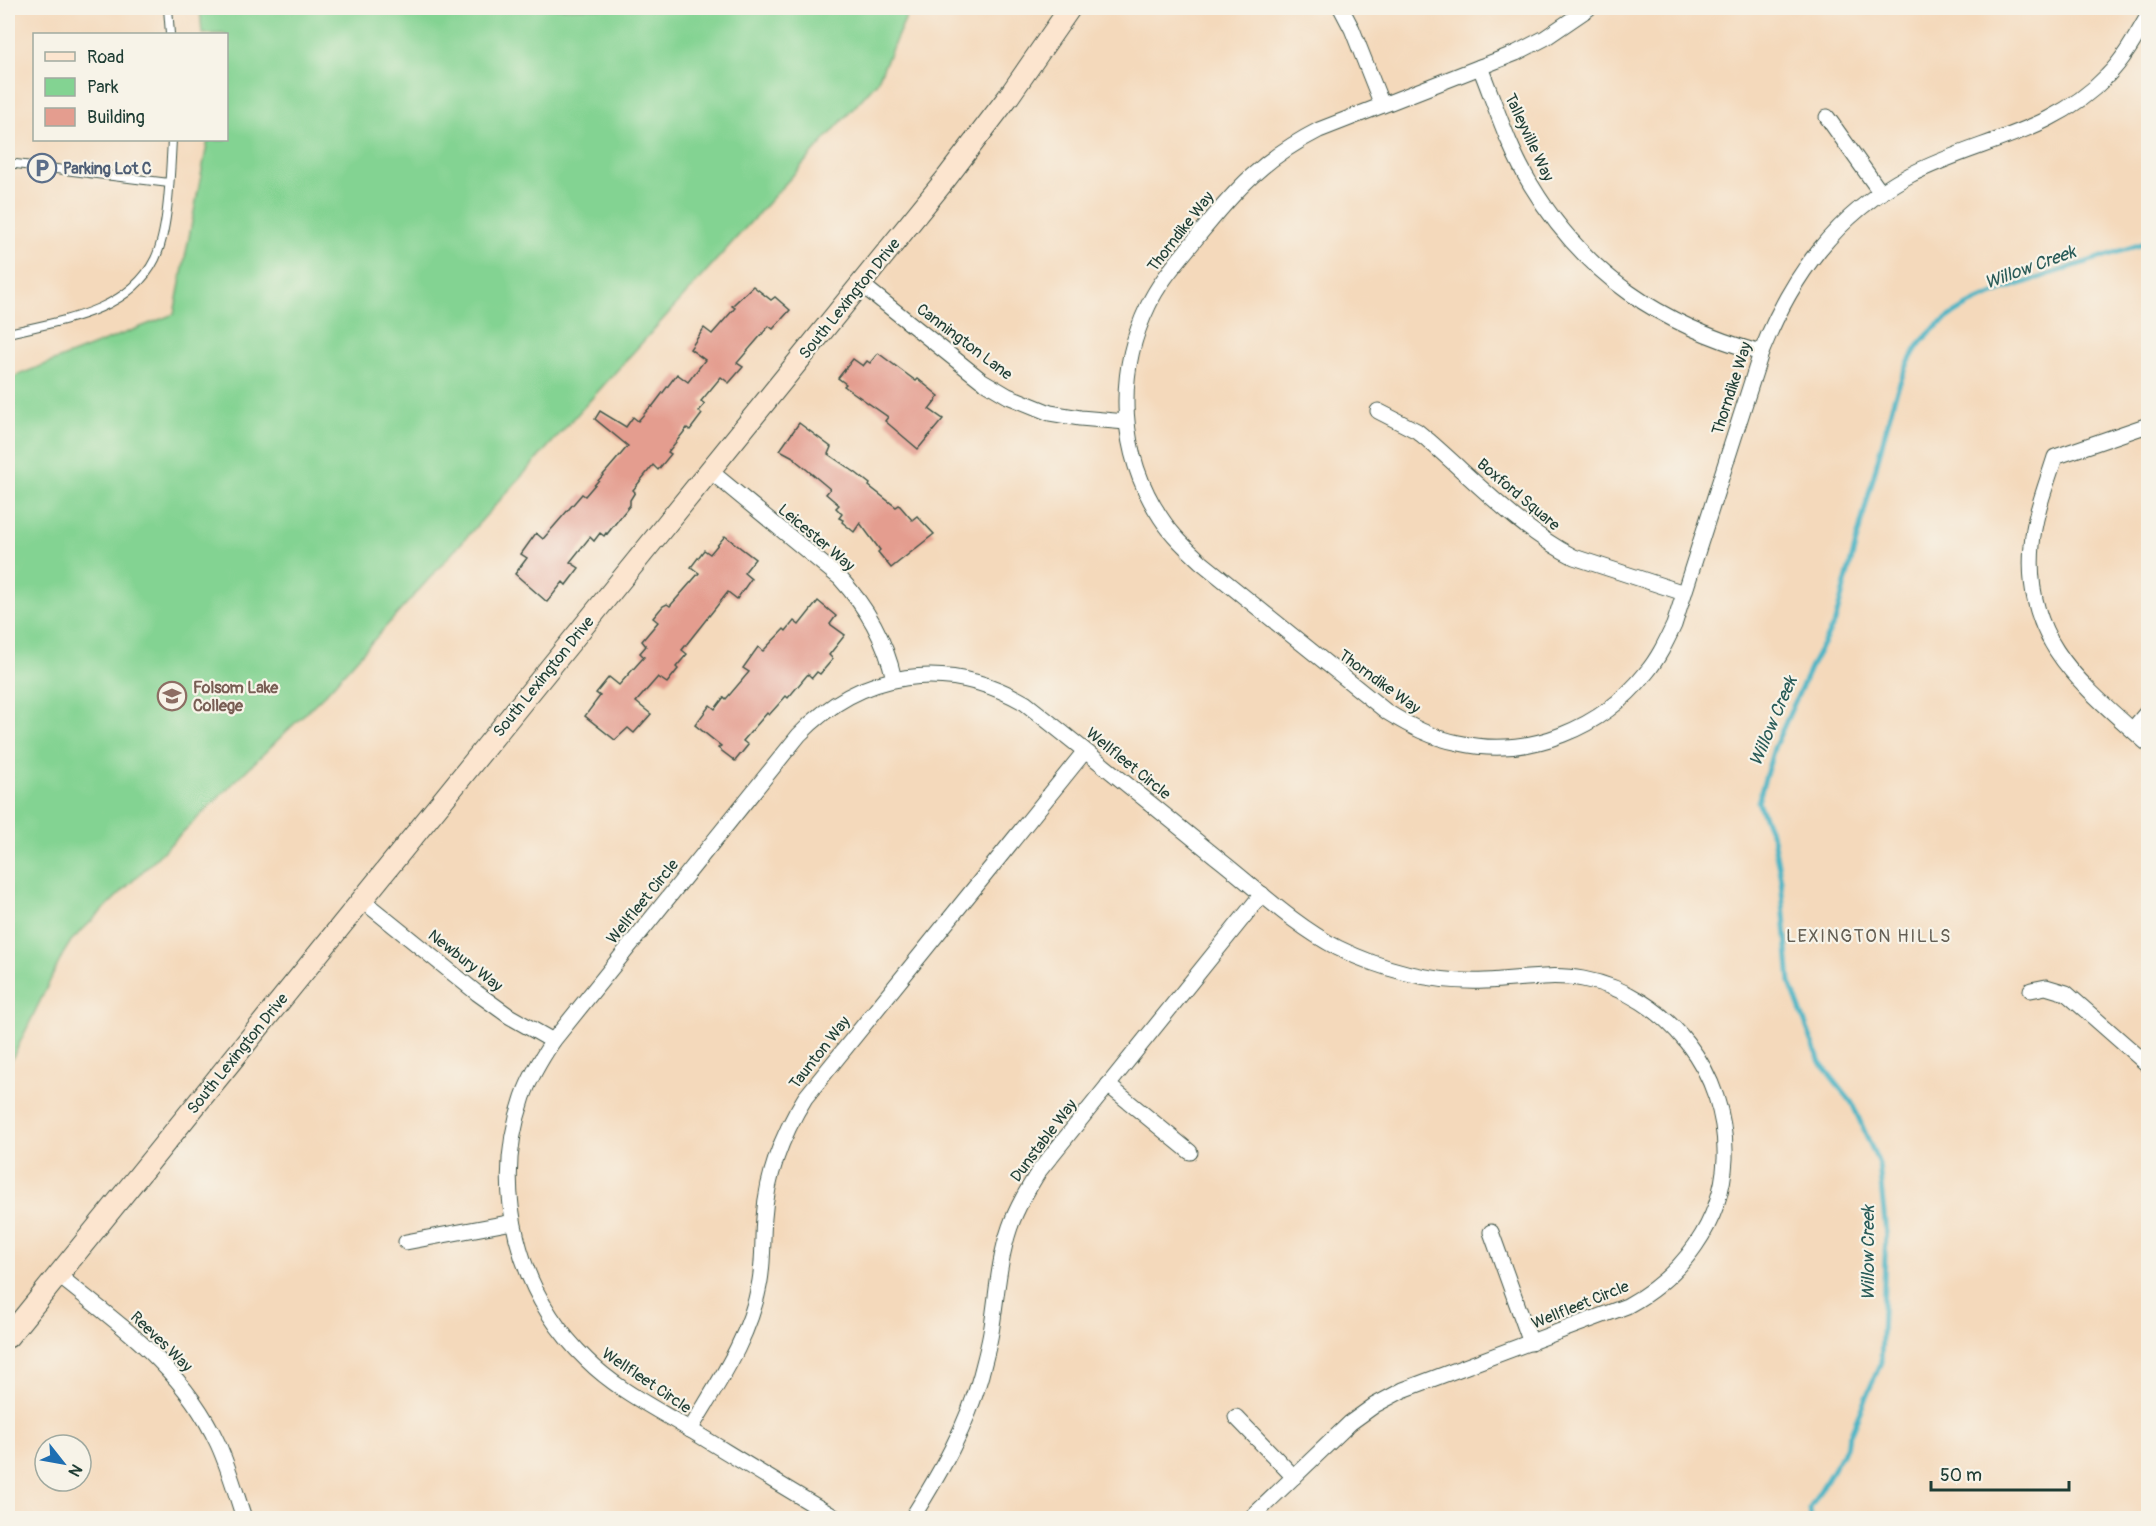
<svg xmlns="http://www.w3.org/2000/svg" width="2156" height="1526" font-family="Pangolin,sans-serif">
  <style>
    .green { fill: #83d392; stroke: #518863; stroke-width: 1.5 }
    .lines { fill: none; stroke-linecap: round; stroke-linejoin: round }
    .stream { stroke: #48b4c4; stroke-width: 5 }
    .building { fill: #e49d8f }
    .lane-casing { stroke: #3f5448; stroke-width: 10 }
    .street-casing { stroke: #3f5448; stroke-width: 17 }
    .secondary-casing { stroke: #3f5448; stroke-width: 23 }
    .lane { stroke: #fff; stroke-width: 8 }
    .street { stroke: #fff; stroke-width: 15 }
    .secondary { stroke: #fce5cf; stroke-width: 21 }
    .labels { text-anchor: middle; stroke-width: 4.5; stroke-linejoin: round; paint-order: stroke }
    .street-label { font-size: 16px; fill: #1f3d34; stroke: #f7f3e8 }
    .service-label { font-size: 16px; font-weight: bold; fill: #4e5e75; stroke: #f7f3e8; text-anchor: start }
    .education-label { font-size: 16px; font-weight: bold; fill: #785e54; stroke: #f7f3e8; text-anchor: start }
    .water-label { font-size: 18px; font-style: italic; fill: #295b58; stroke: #f7f3e8 }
    .neighbourhood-label { font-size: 18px; letter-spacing: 1.5px; fill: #645f54; stroke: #f7f3e8 }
  </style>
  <rect width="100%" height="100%" fill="#f7f3e8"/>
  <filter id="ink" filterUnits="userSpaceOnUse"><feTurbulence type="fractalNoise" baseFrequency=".0167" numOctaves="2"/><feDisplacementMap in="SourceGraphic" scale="12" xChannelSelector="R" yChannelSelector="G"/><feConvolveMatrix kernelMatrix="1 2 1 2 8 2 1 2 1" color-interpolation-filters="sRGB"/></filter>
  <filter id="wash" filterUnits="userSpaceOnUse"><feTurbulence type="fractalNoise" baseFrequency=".008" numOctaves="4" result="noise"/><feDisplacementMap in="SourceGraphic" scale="24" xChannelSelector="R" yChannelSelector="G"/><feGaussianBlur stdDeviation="1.35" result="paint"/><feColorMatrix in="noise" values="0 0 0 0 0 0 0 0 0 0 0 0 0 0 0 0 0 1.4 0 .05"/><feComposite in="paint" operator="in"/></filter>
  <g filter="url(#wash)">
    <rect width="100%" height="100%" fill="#f4d9bb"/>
    <polygon class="green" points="200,8 910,8 877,82 326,693 71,941 63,954 8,1067 8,379 174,314 208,140 226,140 226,34 202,34"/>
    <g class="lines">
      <path class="stream" d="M1811,1518L1810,1508L1842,1454L1881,1362L1886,1233L1879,1164L1852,1103L1820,1062L1790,983L1781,880L1773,838L1758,802L1774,748L1812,664L1835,622L1894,399C1901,379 1909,357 1922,341C1954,303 2011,287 2056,272C2087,262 2118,252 2148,242"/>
    </g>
    <g id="blocks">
      <g class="building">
        <polygon points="753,286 771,300 775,297 790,310 773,329 769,326 737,363 743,367 729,383 721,377 701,401 705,404 699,411 702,414 690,430 687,428 668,452 671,454 658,470 653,465 633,490 635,492 630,500 630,505 607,534 606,533 604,536 600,533 594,541 590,537 570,562 579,568 566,585 563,582 547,602 515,574 527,558 521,554 536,533 543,539 582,494 585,496 628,446 595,419 600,411 626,427 633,417 638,421 651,406 652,407 677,374 688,382 705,360 690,349 704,328 712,334 735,308 732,306"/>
        <polygon points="878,353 916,381 918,379 939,396 929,409 943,419 918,449 885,421 888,417 844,386 846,384 838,378 853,359 863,366 867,361 870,363"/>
        <polygon points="799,423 831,447 828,454 856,473 870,484 869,486 896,507 899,505 912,520 917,516 934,534 891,568 878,552 880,550 860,523 854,532 842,522 843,520 839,518 842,514 836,508 839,505 826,494 830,489 794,459 795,458 780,450"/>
        <polygon points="725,536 755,559 744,573 751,579 737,599 728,592 682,650 687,654 676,667 678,669 667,683 658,677 636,702 651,714 634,733 628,728 615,740 585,716 600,696 596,693 609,677 619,685 644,657 640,653 646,646 642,641 658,622 653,618 663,606 667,604 670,606 699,573 691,567 704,550 710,554"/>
        <polygon points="818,601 836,616 830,624 845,635 829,655 833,659 820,674 817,672 812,678 808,674 788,698 786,696 769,715 767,713 743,741 748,745 735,761 718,748 721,746 695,725 710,705 715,709 724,697 726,699 749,672 743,668 758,647 763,651 784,629 786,631 794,621 799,625"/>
      </g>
    </g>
  </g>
  <g filter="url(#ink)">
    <use href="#blocks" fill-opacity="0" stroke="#3f5448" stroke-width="1.5"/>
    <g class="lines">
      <g class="lane-casing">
        <g id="lane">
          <polyline points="168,8 170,34"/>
          <polyline points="8,163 169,183"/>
          <path d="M8,333C60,321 129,312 155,259C169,230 170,172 172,140"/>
        </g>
      </g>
      <g class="street-casing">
        <g id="street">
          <polyline points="1341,8 1352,29 1382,105"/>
          <path d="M1589,8L1545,38L1516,53L1319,130C1264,158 1236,189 1198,236C1180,259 1160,280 1148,306C1115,374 1119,455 1161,518C1172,535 1186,548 1201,562L1387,712C1410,726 1432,738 1459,743C1529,759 1602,728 1646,673C1658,659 1666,642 1674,625L1761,353C1791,277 1836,214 1910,175C1977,140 2052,134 2107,76C2124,59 2136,37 2148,16"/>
          <path d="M1480,67C1496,107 1509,149 1531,185C1585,275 1661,325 1761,353"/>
          <polyline points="1827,117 1881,193"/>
          <polyline points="861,284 981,380 1008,396 1050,413 1080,418 1126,422"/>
          <path d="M1378,411L1417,431L1428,440C1473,479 1522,531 1574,557L1684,593"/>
          <path d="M2148,425L2055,457C2046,486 2034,515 2032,545C2023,643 2084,686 2148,744"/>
          <path d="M709,470L840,578C867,608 885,639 894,679"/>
          <polyline points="2133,729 2148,711"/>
          <polyline points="362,900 477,993 509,1016 553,1041"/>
          <polyline points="2031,990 2046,987 2066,993 2148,1065"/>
          <polyline points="1108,1085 1190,1152"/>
          <polyline points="1491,1232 1531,1343"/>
          <polyline points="406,1242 513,1222"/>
          <path d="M58,1275C121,1326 183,1368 218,1444C229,1468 236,1494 244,1518"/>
          <polyline points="1236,1417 1294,1477"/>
          <path d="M690,1430C717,1384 749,1340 759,1286C764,1263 762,1241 764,1218C767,1173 782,1135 805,1098L1085,751"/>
          <path d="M836,1518C785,1488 735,1457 684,1426C651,1406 615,1388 587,1360C517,1293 491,1189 523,1097C530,1077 541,1059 553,1041L799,735C861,670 947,658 1025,703C1091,755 1156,808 1220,860C1258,890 1295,926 1338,948C1383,970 1434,983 1485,981C1518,980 1550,973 1583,979C1668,995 1728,1073 1725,1159C1722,1223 1682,1276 1627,1306L1403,1390L1375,1405L1350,1423L1251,1518"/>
          <path d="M912,1518C940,1473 967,1427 981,1375C985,1359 990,1342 992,1326C997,1293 999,1259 1010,1227C1017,1207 1028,1189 1039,1171L1262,894"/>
        </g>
      </g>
      <g class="secondary-casing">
        <polyline id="secondary" points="8,1337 945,180 1009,96 1070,8"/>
      </g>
      <use href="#lane" class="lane"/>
      <use href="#street" class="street"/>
      <use href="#secondary" class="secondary"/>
    </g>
  </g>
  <defs>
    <g id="parking-ring" transform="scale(1.5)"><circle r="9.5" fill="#f7f3e8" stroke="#5c6f8a" stroke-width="1.5"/><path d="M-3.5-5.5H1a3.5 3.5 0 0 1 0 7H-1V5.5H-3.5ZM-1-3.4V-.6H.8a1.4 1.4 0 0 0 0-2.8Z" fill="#5c6f8a"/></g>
    <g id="university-ring" transform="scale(1.5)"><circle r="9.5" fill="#f7f3e8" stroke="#8d6e63" stroke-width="1.5"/><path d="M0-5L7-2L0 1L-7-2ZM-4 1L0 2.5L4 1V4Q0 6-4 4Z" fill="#8d6e63"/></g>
  </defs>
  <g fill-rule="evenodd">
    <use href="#parking-ring" x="42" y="168"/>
    <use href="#university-ring" x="172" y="696"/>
  </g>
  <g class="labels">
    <g class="street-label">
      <text transform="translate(1530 137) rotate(65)" y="6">Talleyville Way</text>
      <text transform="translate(1180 231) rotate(-52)" y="6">Thorndike Way</text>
      <text transform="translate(849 298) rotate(-51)" y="6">South Lexington Drive</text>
      <text transform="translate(965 341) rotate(37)" y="6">Cannington Lane</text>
      <text transform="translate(1731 388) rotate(-72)" y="6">Thorndike Way</text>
      <text transform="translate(1519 494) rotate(40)" y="6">Boxford Square</text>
      <text transform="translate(817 537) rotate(40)" y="6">Leicester Way</text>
      <text transform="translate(543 676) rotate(-51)" y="6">South Lexington Drive</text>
      <text transform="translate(1380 681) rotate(36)" y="6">Thorndike Way</text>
      <text transform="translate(1129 763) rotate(39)" y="6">Wellfleet Circle</text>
      <text transform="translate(642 901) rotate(-51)" y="6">Wellfleet Circle</text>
      <text transform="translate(466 960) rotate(38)" y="6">Newbury Way</text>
      <text transform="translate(819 1052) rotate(-52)" y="6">Taunton Way</text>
      <text transform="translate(237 1053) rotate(-51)" y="6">South Lexington Drive</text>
      <text transform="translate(1043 1140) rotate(-53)" y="6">Dunstable Way</text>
      <text transform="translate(1580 1304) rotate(-22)" y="6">Wellfleet Circle</text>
      <text transform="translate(162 1341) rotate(44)" y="6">Reeves Way</text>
      <text transform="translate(647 1380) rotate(34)" y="6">Wellfleet Circle</text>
    </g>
    <g class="service-label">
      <text x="63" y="174">Parking Lot C</text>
    </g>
    <g class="education-label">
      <text x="193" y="693">Folsom Lake<tspan x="193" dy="18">College</tspan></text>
    </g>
    <g class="water-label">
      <text transform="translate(2030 267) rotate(-20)" y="6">Willow Creek</text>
      <text transform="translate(1773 721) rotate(-67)" y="6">Willow Creek</text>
      <text transform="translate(1868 1253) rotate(-90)" y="6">Willow Creek</text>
    </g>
    <g class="neighbourhood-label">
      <text x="1869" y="942">LEXINGTON HILLS</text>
    </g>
  </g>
  <rect width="2156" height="1526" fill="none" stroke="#f7f3e8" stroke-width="30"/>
  <rect x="33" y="33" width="195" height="108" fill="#f7f3e8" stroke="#a1aaa0" stroke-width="1.5"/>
  <rect x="45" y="52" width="30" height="9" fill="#fce5cf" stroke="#a1aaa0" stroke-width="1.5"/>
  <text x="87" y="63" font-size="18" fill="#1f3d34">Road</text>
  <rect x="45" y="78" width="30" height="18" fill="#83d392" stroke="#a1aaa0" stroke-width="1.5"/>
  <text x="87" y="93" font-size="18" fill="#1f3d34">Park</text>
  <rect x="45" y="108" width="30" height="18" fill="#e49d8f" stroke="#a1aaa0" stroke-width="1.5"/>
  <text x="87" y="123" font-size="18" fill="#1f3d34">Building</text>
  <g transform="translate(63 1463) rotate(121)"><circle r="28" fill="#f7f3e8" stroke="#a1aaa0" stroke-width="1.5"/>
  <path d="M0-4.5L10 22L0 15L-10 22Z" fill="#1f6fb2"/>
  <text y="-9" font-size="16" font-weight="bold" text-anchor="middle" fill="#1f3d34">N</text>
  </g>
  <path d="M1931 1481v9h138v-9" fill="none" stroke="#1f3d34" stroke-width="3"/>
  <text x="1940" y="1481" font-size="18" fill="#1f3d34" stroke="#f7f3e8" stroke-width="4.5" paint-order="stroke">50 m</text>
</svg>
